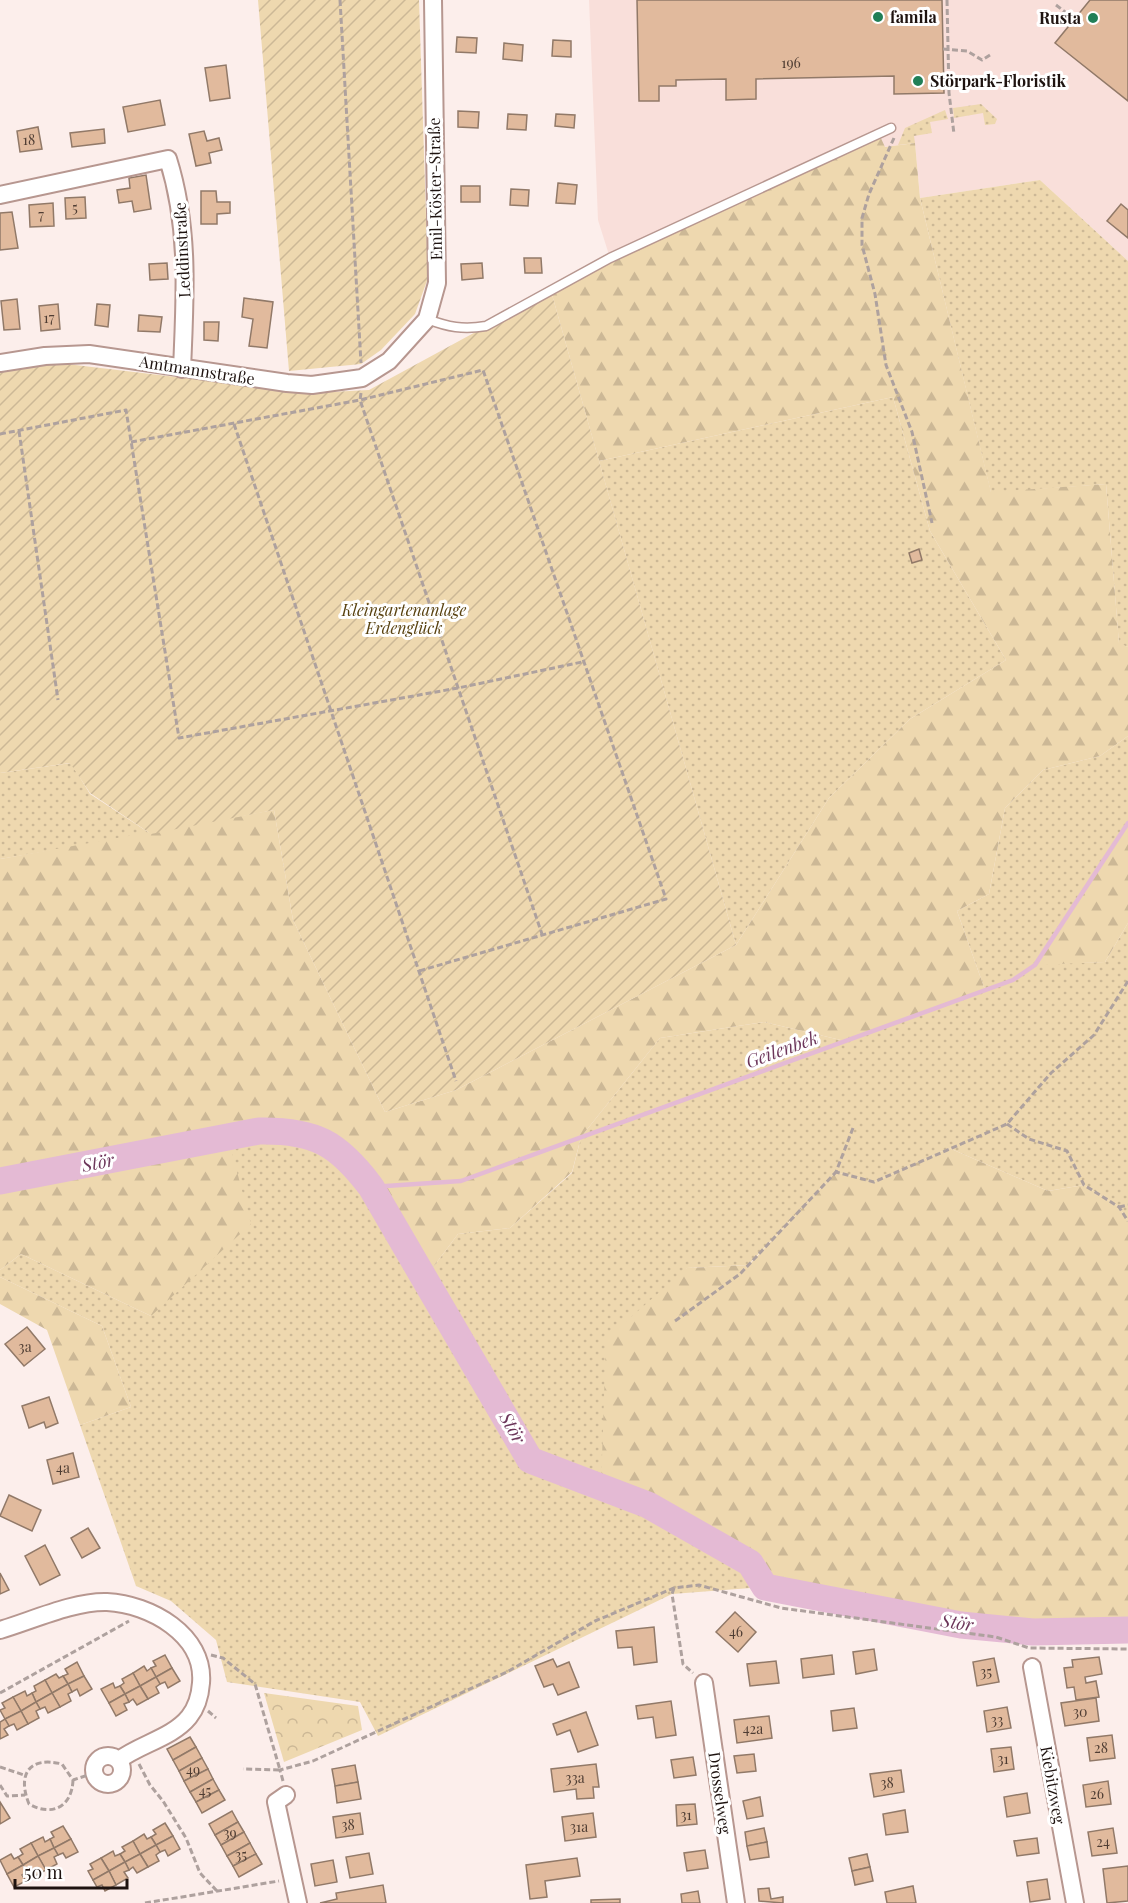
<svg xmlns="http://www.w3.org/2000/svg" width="1128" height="1903" font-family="'Playfair Display',serif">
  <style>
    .built { fill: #f9dfda }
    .grass { fill: url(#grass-dots) }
    .forest { fill: url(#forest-firs) }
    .park { fill: url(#park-crowns) }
    .garden { fill: url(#garden-furrows) }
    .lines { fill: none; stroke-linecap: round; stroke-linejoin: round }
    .stream { stroke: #e4bad4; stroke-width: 4.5 }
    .river { stroke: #e4bad4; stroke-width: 27 }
    .building { fill: #e1ba9d; stroke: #917968; stroke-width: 1.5 }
    .lane-casing { stroke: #b79790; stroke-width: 11 }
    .street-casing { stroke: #b79790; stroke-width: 20 }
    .path { stroke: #aea19e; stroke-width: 3; stroke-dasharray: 6 3; stroke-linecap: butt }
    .lane { stroke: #fff; stroke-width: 8 }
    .street { stroke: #fff; stroke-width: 16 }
    .poi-dot { fill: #207f57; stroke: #fff; stroke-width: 2 }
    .labels { text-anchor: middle; stroke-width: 6; stroke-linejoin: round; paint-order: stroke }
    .number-label { font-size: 14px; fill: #4f3d33 }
    .poi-label { font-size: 16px; font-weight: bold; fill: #1e1310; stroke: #fff; text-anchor: start }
    .street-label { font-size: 16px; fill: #1e1310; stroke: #fff }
    .park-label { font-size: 16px; font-style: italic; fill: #58410f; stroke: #fff }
    .water-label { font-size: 18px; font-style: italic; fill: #6c365a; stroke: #fff }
  </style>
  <defs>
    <pattern id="grass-dots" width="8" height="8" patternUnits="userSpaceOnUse" patternTransform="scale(1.5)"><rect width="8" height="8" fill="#eed8af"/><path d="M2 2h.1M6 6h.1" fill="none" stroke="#ccb896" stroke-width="1.8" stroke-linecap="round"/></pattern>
    <pattern id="forest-firs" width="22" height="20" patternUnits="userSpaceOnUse" patternTransform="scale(1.5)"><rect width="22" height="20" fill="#eed8af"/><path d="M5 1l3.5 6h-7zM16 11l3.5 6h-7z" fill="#ccb896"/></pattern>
    <pattern id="park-crowns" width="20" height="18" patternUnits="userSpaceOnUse" patternTransform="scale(1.5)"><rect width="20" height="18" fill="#eed8af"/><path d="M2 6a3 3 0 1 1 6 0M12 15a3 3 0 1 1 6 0" fill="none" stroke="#ccb896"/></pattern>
    <pattern id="garden-furrows" width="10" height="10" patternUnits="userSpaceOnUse" patternTransform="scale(1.5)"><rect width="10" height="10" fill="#eed8af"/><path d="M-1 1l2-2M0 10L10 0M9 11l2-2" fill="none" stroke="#ccb896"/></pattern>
  </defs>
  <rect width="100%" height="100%" fill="#fceeeb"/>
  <polygon class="built" points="589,0 1128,0 1128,261 1040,180 920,198 915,143 884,147 610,258 598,220"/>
  <g class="grass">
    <polygon points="981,104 997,119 995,124 985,125 983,113 954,118 953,108"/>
    <polygon points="945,110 948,119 930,122 932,133 914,136 915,143 898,145 905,128"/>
    <polygon points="1040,180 1128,261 1128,647 1119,644 1106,484 991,493 920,198"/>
    <polygon points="893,397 930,531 1006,660 910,719 829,798 736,945 599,461"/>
    <path d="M1128,736V823L1035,964L1105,962L1128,923V1221L1119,1207L1084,1185L1048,1191L949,1148L874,1182L836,1172L748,1265L687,1268L601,1487L648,1505L750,1563L765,1587L672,1594L378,1736L360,1702L227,1682L216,1640L171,1601L136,1586L80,1425L131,1407L102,1326L0,1277V1270L21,1254L151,1316L228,1137C248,1134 271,1128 292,1131C362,1143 392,1223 425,1278L458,1234L510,1228L572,1173L581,1137L660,1038L764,1022L845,1041L985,990L957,911L989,894L1005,808L1043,770L1100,756Z"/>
    <polygon points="71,763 90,794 151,834 0,859 0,773"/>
  </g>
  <g class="forest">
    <path d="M879,134L885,147L915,143L920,198L991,492L1106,484L1119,643L1128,647V736L1100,756L1043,770L1005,808L989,894L957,911L985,990L845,1041L764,1022L660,1038L581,1137L572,1172L510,1228L458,1234L425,1278C392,1223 362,1143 292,1131C271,1127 248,1134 228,1138L251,1224L151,1316L21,1254L0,1270V859L274,810L293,920L385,1112L456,1090L736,945L829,798L910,719L1006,660L930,531L893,397L599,461L551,291Z"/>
    <polygon points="1128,823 1128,923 1105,962 1035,965"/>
    <polygon points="949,1148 1048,1191 1084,1185 1119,1207 1128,1221 1128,1630 1033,1632 961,1625 765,1587 750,1563 648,1505 601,1487 606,1339 687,1268 749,1265 836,1172 874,1182"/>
    <polygon points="0,1277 102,1326 131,1407 80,1425 47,1330 0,1304"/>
  </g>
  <polygon class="park" points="264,1693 358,1706 362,1730 284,1762"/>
  <g class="garden">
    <polygon points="258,0 419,0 428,278 415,314 381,350 361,364 289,371"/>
    <polygon points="551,291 736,945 456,1090 385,1112 293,920 274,810 151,834 90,793 70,763 0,773 0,371 50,362 311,393 369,390"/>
  </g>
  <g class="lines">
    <polyline class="stream" points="371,1187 461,1181 1013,980 1035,965 1128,823"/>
    <path class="river" d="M0,1181L259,1131C315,1130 338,1143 371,1187L530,1460L648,1505L750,1563L765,1587L961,1625L1033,1632L1128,1630"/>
  </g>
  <g class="building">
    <polygon points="637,0 942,0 944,93 894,94 894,76 756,79 756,99 726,100 726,79 676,80 676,86 659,86 659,101 639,101"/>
    <polygon points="1090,0 1128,0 1128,101 1055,43"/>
    <polygon points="457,37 477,38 476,53 456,52"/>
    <polygon points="553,40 571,41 571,57 552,56"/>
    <polygon points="504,43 523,45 522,61 503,59"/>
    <polygon points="226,65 230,98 210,101 205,68"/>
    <polygon points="160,100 165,125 128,132 123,107"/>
    <polygon points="458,111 479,112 478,128 458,127"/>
    <polygon points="508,114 527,115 526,130 507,129"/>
    <polygon points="556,114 575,115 574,128 555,126"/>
    <polygon points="38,127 42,149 20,152 17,131"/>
    <polygon points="104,129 105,143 72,147 70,133"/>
    <polygon points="204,131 207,141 219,138 222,150 209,153 211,163 196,166 189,134"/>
    <polygon points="146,175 151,209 134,212 132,201 119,203 117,190 130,188 129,178"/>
    <polygon points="558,183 577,185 575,204 556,203"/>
    <rect x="461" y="186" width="19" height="16"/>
    <polygon points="511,189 529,190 528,206 510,205"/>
    <polygon points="201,191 216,191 217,202 230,202 230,213 217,214 217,224 201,224"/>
    <polygon points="85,197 86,218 66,219 65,198"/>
    <polygon points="53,203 54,226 30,227 29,205"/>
    <polygon points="1121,204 1128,210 1128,238 1107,221"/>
    <polygon points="12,212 18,248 0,250 0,213"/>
    <polygon points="524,258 541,258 542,273 525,273"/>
    <polygon points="167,263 168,279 150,280 149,264"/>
    <polygon points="482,263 483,278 462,280 461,264"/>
    <polygon points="244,298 273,302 267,348 249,346 253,319 242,317"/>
    <polygon points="17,299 20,329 4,330 1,301"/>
    <polygon points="58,304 60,329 41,331 39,306"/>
    <polygon points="97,304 110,305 108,327 95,325"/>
    <polygon points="139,315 162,317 160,332 138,331"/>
    <polygon points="204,322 219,322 218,341 204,340"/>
    <polygon points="919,549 922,560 912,563 909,553"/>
    <polygon points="27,1327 45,1349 24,1366 5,1344"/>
    <polygon points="49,1397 58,1423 46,1428 44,1422 29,1428 22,1406"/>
    <polygon points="73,1453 79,1477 53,1484 47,1460"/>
    <polygon points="9,1495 41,1510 32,1531 0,1516"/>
    <polygon points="88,1528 100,1548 82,1558 71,1538"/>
    <polygon points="45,1545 60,1575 40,1585 25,1556"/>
    <polygon points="0,1573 9,1590 0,1594"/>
    <polygon points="735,1612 756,1632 738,1652 716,1632"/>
    <polygon points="654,1627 657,1662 634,1665 632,1647 618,1648 616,1631"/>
    <polygon points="874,1649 877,1670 856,1674 853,1652"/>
    <polygon points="165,1655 172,1668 156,1677 151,1668 156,1666 153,1661"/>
    <polygon points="832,1655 834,1674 803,1678 801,1659"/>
    <polygon points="1099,1657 1102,1674 1085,1677 1086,1683 1096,1681 1099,1697 1076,1700 1074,1687 1067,1688 1064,1668 1073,1667 1072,1660"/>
    <polygon points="994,1658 999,1682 977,1686 973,1662"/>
    <polygon points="553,1659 557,1667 569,1662 579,1687 558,1695 553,1684 544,1687 535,1666"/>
    <polygon points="776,1661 779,1683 750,1686 747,1664"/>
    <polygon points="77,1662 84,1676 68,1684 63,1676 68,1674 65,1669"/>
    <polygon points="144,1666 147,1671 151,1668 156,1677 140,1686 133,1673"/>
    <polygon points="172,1668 180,1681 168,1688 165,1682 160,1684 156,1677"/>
    <polygon points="133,1673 140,1686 125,1694 120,1686 124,1683 122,1679"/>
    <polygon points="56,1674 59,1678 63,1676 68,1684 52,1693 45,1680"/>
    <polygon points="84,1676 92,1689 80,1696 77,1689 72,1692 68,1684"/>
    <polygon points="156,1677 160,1684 156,1687 159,1693 148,1699 140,1686"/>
    <polygon points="45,1680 52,1693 36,1702 32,1693 36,1691 34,1686"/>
    <polygon points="113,1683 115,1688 120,1686 125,1694 109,1703 101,1689"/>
    <polygon points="68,1684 72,1692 68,1694 71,1701 60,1707 52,1693"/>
    <polygon points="140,1686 148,1699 137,1705 133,1699 129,1702 125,1694"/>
    <polygon points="25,1691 27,1696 32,1693 36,1702 21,1711 13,1697"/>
    <polygon points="52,1693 60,1707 48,1713 45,1707 40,1709 36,1702"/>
    <polygon points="125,1694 129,1702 124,1704 127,1710 116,1716 109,1703"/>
    <polygon points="13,1697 21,1711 5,1719 0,1710 5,1708 2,1703"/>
    <polygon points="1096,1698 1099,1721 1065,1726 1061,1703"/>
    <polygon points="671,1701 676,1735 656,1738 653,1717 638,1719 636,1706"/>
    <polygon points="36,1702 40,1709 36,1711 39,1718 28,1724 21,1711"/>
    <polygon points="1007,1707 1011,1728 987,1732 984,1711"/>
    <polygon points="854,1708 857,1728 833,1731 831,1711"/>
    <polygon points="21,1711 28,1724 17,1730 14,1724 9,1726 5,1719"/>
    <polygon points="586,1712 598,1745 578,1752 570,1730 557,1735 553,1724"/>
    <polygon points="769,1716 772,1738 737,1743 734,1720"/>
    <polygon points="5,1719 9,1726 4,1729 8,1735 0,1739 0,1722"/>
    <polygon points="1112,1735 1115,1758 1090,1761 1087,1738"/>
    <polygon points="190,1737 196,1747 173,1760 167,1749"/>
    <polygon points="196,1747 202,1758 179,1771 173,1760"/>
    <polygon points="1011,1747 1014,1769 994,1772 991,1749"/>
    <polygon points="754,1754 756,1771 737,1773 734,1756"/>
    <polygon points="693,1757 696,1775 674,1778 671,1760"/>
    <polygon points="202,1758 208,1769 184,1781 179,1771"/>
    <polygon points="596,1764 599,1787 593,1787 594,1798 577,1799 576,1789 554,1792 551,1769"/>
    <polygon points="355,1765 358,1782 335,1786 332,1769"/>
    <polygon points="208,1769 213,1779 190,1792 184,1781"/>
    <polygon points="901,1770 904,1792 874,1797 870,1774"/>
    <polygon points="213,1779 219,1790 196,1802 190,1792"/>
    <polygon points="1108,1781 1111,1804 1086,1807 1083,1785"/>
    <polygon points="358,1782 361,1799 337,1803 335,1786"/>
    <polygon points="219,1790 225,1800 202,1813 196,1802"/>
    <polygon points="1027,1793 1030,1813 1007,1817 1004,1797"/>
    <polygon points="760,1797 763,1816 747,1819 743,1801"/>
    <polygon points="0,1802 10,1818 0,1824"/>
    <polygon points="695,1804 697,1824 677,1826 676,1805"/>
    <polygon points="905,1810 908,1832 886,1835 883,1814"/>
    <polygon points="232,1811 238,1822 215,1835 209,1824"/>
    <polygon points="360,1813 363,1834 336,1838 333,1817"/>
    <polygon points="593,1813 596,1837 565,1841 562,1817"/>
    <polygon points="238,1822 244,1832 221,1845 215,1835"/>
    <polygon points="165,1823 173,1836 156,1845 151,1837 156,1834 153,1830"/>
    <polygon points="63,1826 71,1839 54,1848 50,1839 54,1837 51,1832"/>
    <polygon points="764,1828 767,1842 747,1846 745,1832"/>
    <polygon points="1113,1828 1117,1853 1092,1856 1088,1832"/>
    <polygon points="244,1832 250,1843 227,1856 221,1845"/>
    <polygon points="144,1834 147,1839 151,1837 156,1845 140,1854 133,1841"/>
    <polygon points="173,1836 180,1849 168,1856 165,1850 160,1852 156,1845"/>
    <polygon points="43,1837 45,1842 50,1839 54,1848 38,1856 31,1843"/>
    <polygon points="1037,1838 1039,1853 1017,1856 1014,1841"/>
    <polygon points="71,1839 78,1852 66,1858 63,1853 58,1855 54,1848"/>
    <polygon points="133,1841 140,1854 125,1862 120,1854 125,1851 122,1847"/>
    <polygon points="767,1842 769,1857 750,1860 747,1846"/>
    <polygon points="31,1843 38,1856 23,1865 18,1857 23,1854 20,1849"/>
    <polygon points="250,1843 256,1854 233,1866 227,1856"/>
    <polygon points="156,1845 160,1852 156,1855 159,1861 148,1867 140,1854"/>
    <polygon points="54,1848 58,1855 54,1857 57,1864 46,1870 38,1856"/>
    <polygon points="705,1850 708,1868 687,1871 684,1853"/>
    <polygon points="113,1851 115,1856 120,1854 125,1862 109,1871 101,1858"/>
    <polygon points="369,1853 373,1874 350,1878 346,1857"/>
    <polygon points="11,1854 14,1859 18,1857 23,1865 7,1874 0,1860"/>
    <polygon points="140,1854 148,1867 137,1873 133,1867 129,1870 125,1862"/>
    <polygon points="256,1854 262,1864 239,1877 233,1866"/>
    <polygon points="867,1854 870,1867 852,1871 849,1858"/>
    <polygon points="38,1856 46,1870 35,1876 31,1870 27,1872 23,1865"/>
    <polygon points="101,1858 109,1871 93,1880 88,1871 93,1869 90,1864"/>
    <polygon points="577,1858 580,1876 545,1881 547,1897 530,1899 526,1865"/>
    <polygon points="333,1860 337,1882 315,1886 311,1864"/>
    <polygon points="125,1862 129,1870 124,1872 128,1878 116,1885 109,1871"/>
    <polygon points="23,1865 27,1872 22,1875 26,1881 14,1887 7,1874"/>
    <polygon points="1128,1866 1128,1901 1107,1903 1103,1869"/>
    <polygon points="870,1867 873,1881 855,1885 852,1871"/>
    <polygon points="109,1871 116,1885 105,1891 102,1885 97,1887 93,1880"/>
    <polygon points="1047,1879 1050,1899 1030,1902 1027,1882"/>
    <polygon points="383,1885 386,1903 320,1903 337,1899 336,1893"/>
    <polygon points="913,1886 916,1903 887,1903 885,1892"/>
    <polygon points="769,1888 771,1899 783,1897 783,1903 759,1901 758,1889"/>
    <polygon points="698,1891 700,1903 682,1903 681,1894"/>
    <polygon points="620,1899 620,1903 591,1903 591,1900"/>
  </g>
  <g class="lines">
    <g class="lane-casing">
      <path id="lane" d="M427,319C448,327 463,330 486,326L610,258L891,128"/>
    </g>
    <g class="street-casing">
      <g id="street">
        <path d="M0,195L168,159C190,229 185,297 182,369"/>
        <polyline points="0,363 45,356 89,354 287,383 312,385 362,378 389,361 427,319 437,283 433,0"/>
        <path d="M0,1630C31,1621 74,1601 107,1602C150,1604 205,1635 201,1683C200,1697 197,1707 189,1717C172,1738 140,1744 119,1760"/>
        <polyline points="1032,1667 1075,1903"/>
        <polyline points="704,1683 736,1903"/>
        <circle cx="108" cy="1770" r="14"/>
        <polyline points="286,1795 276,1802 298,1903"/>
      </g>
    </g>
    <g class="path">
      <polyline points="340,0 361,363"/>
      <polyline points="947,0 949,93 954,134"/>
      <polyline points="1056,5 1074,19"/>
      <polyline points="943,49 967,51 982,60 990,55"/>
      <polyline points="894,138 869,194 862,218 862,245 875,294 886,365 912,432 932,523"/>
      <polyline points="361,393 360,400 543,937"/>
      <polyline points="234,424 456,1081"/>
      <polyline points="19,431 58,700"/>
      <polyline points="0,434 126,410 179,738 458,688 582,662"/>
      <polyline points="131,442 360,400 483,370 666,899 419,971"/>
      <polyline points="1007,1124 1029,1139 1067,1151 1084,1185 1119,1207 1128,1221"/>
      <polyline points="853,1128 836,1172 874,1182 1007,1124 1051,1073 1094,1035 1128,981"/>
      <polyline points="1119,1207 1128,1205"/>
      <polyline points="675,1321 740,1274 836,1172"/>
      <polyline points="674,1588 672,1594 683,1664 693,1673"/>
      <polyline points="211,1655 223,1658 255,1684 280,1770 243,1769"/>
      <polyline points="0,1693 129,1621"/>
      <polyline points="208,1711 216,1718"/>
      <polyline points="139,1764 150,1785 163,1801 186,1838 200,1873 217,1891"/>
      <polyline points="0,1767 24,1775"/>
      <path d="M73,1780C72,1807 52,1817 29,1804C17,1774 29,1756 62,1764L73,1780L94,1773"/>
      <polyline points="283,1781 280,1770 313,1761 507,1672 595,1621 674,1588 699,1585 781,1608 996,1637 1029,1648 1128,1649"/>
      <polyline points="0,1785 7,1796 25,1795"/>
      <polyline points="145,1903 279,1881"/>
    </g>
    <use href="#lane" class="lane"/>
    <use href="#street" class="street"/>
  </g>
  <g class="poi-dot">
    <circle cx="878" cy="17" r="6"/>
    <circle cx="1093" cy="18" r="6"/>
    <circle cx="918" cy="81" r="6"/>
  </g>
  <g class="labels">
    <g class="number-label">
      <text x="791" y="68">196</text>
      <text x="29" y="145">18</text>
      <text x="75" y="213">5</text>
      <text x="41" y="220">7</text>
      <text x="49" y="323">17</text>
      <text x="25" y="1352">3a</text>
      <text x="63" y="1473">4a</text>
      <text x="736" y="1637">46</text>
      <text x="986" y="1677">35</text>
      <text x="1080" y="1717">30</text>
      <text x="997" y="1725">33</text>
      <text x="753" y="1734">42a</text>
      <text x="1101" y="1753">28</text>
      <text x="1003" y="1764">31</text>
      <text x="193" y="1775">49</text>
      <text x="575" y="1783">33a</text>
      <text x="887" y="1788">38</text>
      <text x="205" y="1796">45</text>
      <text x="1097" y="1799">26</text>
      <text x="686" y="1820">31</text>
      <text x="348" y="1830">38</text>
      <text x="579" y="1832">31a</text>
      <text x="230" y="1838">39</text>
      <text x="1103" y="1847">24</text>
      <text x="241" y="1860">35</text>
    </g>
    <g class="poi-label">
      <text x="890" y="23">famila</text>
      <text x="1081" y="24" text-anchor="end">Rusta</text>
      <text x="930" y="87">Störpark-Floristik</text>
    </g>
    <g class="street-label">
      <text transform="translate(435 189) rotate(-91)" y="6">Emil-Köster-Straße</text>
      <text transform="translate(182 250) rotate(-93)" y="6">Leddinstraße</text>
      <text transform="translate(197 370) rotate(9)" y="6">Amtmannstraße</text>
      <text transform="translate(1053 1785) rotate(80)" y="6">Kiebitzweg</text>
      <text transform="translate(720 1793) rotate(82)" y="6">Drosselweg</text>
    </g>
    <g class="park-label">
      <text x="404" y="616">Kleingartenanlage<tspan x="404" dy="18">Erdenglück</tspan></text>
    </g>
    <g class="water-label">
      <text transform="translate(782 1050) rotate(-20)" y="6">Geilenbek</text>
      <text transform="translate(98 1163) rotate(-11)" y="6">Stör</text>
      <text transform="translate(512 1428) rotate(60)" y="6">Stör</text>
      <text transform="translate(957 1623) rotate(9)" y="6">Stör</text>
    </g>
  </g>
  <path d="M15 1879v9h112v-9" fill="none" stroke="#1e1310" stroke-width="3"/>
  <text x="24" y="1879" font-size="18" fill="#1e1310" stroke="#ffffff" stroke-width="4.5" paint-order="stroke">50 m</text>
</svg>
